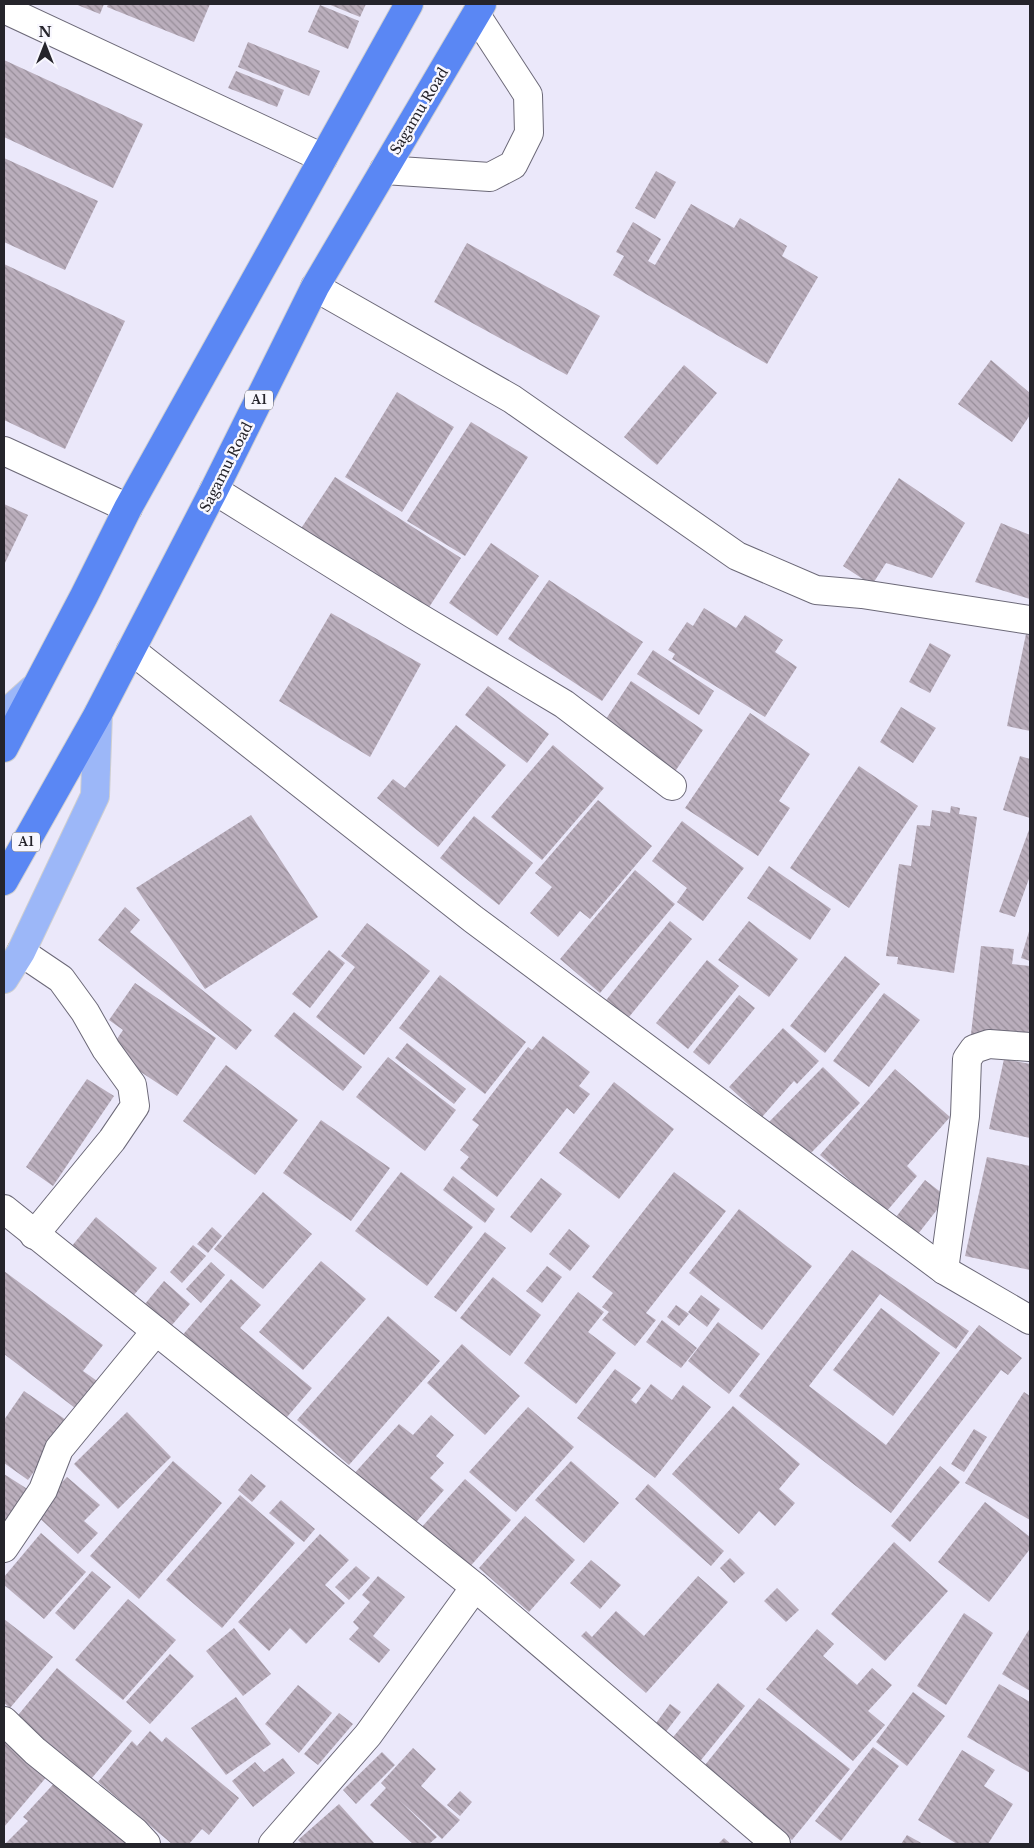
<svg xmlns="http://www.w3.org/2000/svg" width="1034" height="1848" font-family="'Libre Baskerville',serif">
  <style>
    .building { fill: url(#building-back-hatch) }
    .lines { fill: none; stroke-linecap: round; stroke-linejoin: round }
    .minor-casing { stroke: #6c6978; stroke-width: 30 }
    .major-casing { stroke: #cfcfd0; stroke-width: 30 }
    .highway-casing { stroke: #cfcfd0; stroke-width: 30 }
    .minor { stroke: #fff; stroke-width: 28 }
    .major { stroke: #9cb7f8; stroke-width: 28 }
    .highway { stroke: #5a87f4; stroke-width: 28 }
    .labels { text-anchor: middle; stroke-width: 5; stroke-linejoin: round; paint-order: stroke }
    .shield { fill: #f8f7fe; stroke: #64636a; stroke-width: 1 }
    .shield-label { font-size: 12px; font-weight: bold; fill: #25242b }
    .street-label { font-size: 14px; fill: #25242b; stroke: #f8f7fe }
  </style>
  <defs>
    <pattern id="building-back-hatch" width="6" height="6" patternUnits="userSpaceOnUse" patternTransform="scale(1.25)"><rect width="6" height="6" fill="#baaebc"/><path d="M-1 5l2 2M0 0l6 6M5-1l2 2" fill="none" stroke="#978d99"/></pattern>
  </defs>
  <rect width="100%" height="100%" fill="#ebe8fa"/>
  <g class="building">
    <polygon points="75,4 104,4 100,14"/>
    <polygon points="108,4 210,4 194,42 107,7"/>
    <polygon points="328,4 366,4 360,17"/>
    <polygon points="320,5 359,21 348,49 308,32"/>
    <polygon points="248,42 320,71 309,96 238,67"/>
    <polygon points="4,60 143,124 113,188 4,137"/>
    <polygon points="236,71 284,90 277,107 228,88"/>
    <polygon points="4,158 98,201 65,270 4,242"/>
    <polygon points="656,171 676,182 655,219 635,208"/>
    <polygon points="691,204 734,228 740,218 787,246 782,256 818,277 767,364 613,275 624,256 616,252 633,222 661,239 648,261 655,265"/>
    <polygon points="467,243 600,316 567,375 434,302"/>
    <polygon points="4,264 125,321 65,449 4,420"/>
    <polygon points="991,360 1030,393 1030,415 1012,442 958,404"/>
    <polygon points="684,365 717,393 657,465 624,437"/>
    <polygon points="397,392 454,427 402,512 345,477"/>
    <polygon points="471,422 528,457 465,556 407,521"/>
    <polygon points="335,477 461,558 424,615 298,533"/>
    <polygon points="899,478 965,523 932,578 886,563 872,585 843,566"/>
    <polygon points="4,504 28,515 4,565"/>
    <polygon points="1001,523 1030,535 1030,599 975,582"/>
    <polygon points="491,543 539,576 497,636 449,603"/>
    <polygon points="549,580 643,642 602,701 508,639"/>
    <polygon points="704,608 736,628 745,615 783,640 775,652 797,667 765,717 672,659 675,654 668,650 687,622 693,626"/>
    <polygon points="331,613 421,664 370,757 279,701"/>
    <polygon points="1026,634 1030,635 1030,731 1007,726"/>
    <polygon points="930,643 951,655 930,693 909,682"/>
    <polygon points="653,650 714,691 699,715 637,674"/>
    <polygon points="631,681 703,730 674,773 602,725"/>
    <polygon points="488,686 549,734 527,763 465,715"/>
    <polygon points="901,707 936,728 913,763 880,742"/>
    <polygon points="750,713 810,754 779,801 790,808 758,856 685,808"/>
    <polygon points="456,725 506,765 438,847 377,798 393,779 405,788"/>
    <polygon points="553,745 604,788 542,860 491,817"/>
    <polygon points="1020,756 1030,759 1030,818 1003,810"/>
    <polygon points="859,766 918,806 849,908 790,868"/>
    <polygon points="598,800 652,846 590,919 580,911 558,937 530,913 552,887 535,873"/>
    <polygon points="951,806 960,808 959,814 977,817 954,973 897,964 898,957 886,956 899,864 911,866 917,825 930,826 932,810 950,813"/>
    <polygon points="251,815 318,917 205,989 136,888"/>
    <polygon points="474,816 533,863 499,905 440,858"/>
    <polygon points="682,821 744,868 703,921 677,902 687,888 652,861"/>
    <polygon points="1030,827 1030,876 1015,917 999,912"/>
    <polygon points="769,866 831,909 810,940 747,898"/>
    <polygon points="635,870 675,904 600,993 560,959"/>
    <polygon points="125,907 140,920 130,932 252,1030 236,1050 98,940"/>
    <polygon points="670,921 692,939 625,1022 603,1004"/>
    <polygon points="749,921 798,959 769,997 718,960"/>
    <polygon points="367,923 430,971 364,1055 316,1017 355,967 341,956"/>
    <polygon points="1030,928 1030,961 1021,958"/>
    <polygon points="981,946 1014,949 1012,964 1030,966 1030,1017 1028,1040 971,1034"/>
    <polygon points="329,950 345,963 310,1008 292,994"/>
    <polygon points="845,956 880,984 825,1053 790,1026"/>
    <polygon points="707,960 739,986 688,1049 656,1023"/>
    <polygon points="440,975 526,1042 485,1094 399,1028"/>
    <polygon points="135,983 216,1038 177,1096 109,1051 123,1030 109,1020"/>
    <polygon points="884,993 920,1020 869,1087 833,1061"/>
    <polygon points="739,995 755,1008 709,1065 693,1052"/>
    <polygon points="294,1012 362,1067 343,1091 274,1036"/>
    <polygon points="783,1028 819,1061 797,1084 794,1081 762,1117 729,1087"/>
    <polygon points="543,1036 590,1072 579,1086 590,1094 574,1114 567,1108 497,1197 460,1168 469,1157 460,1150 479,1125 472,1120 528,1047 532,1050"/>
    <polygon points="407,1043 466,1089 454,1104 395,1058"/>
    <polygon points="388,1057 456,1110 425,1151 356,1097"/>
    <polygon points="1004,1059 1030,1064 1030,1138 989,1129"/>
    <polygon points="226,1065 298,1120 255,1175 183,1121"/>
    <polygon points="823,1067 860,1103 806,1158 769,1122"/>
    <polygon points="895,1069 950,1117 907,1166 917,1176 886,1212 820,1155"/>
    <polygon points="87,1079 114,1096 53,1186 26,1167"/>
    <polygon points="614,1082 674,1129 619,1199 559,1153"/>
    <polygon points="321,1120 390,1168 351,1221 283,1173"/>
    <polygon points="987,1157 1030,1166 1030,1270 965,1256"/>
    <polygon points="401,1172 473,1227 427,1286 355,1231"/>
    <polygon points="674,1172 726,1211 646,1313 656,1320 635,1346 602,1320 609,1312 602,1307 613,1293 592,1277"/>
    <polygon points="453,1176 495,1209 485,1223 443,1190"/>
    <polygon points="541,1178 562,1194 531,1233 510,1217"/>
    <polygon points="925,1180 947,1197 918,1234 896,1217"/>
    <polygon points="263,1192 312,1234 263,1289 214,1249"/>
    <polygon points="739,1209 812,1266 762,1330 689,1273"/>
    <polygon points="96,1217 157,1268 127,1303 66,1253"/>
    <polygon points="212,1227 222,1236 208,1253 197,1244"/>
    <polygon points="569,1229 590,1246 570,1271 549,1254"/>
    <polygon points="485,1232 506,1248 456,1312 434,1297"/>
    <polygon points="193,1245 206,1256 182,1283 170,1272"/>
    <polygon points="852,1250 969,1331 956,1349 880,1294 809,1386 886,1445 979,1325 1022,1358 1008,1375 1001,1370 891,1513 739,1396"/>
    <polygon points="321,1261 366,1299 303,1370 259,1332"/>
    <polygon points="211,1262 225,1275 201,1303 186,1289"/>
    <polygon points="547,1266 562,1277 542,1303 526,1291"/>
    <polygon points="4,1271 103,1345 83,1371 100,1383 79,1411 4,1354"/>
    <polygon points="493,1277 541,1315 510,1356 460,1318"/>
    <polygon points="231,1279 261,1305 240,1328 312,1388 281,1424 180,1338"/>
    <polygon points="164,1281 190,1304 166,1332 140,1310"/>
    <polygon points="578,1292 604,1312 588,1332 616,1353 576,1404 524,1363"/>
    <polygon points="701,1295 720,1309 707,1327 688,1312"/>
    <polygon points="676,1305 689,1314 679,1326 667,1317"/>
    <polygon points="881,1308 940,1353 893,1416 833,1370"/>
    <polygon points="388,1316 440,1361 349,1465 297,1420"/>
    <polygon points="662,1320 697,1348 681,1368 646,1342"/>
    <polygon points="718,1322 760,1354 729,1394 688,1361"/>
    <polygon points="462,1344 520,1396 485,1435 427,1383"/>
    <polygon points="615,1369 641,1388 631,1400 636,1404 651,1384 672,1400 683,1385 711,1407 655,1478 577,1418"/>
    <polygon points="24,1391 69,1422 28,1480 4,1463 4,1420"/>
    <polygon points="1024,1392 1030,1396 1030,1520 965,1483"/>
    <polygon points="733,1406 800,1464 779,1489 795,1503 775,1526 759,1511 739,1534 672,1474"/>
    <polygon points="528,1407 574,1447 516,1512 469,1472"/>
    <polygon points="127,1412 171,1457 118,1509 74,1464"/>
    <polygon points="431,1415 454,1435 436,1456 444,1463 430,1478 444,1490 411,1528 352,1476 399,1424 413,1435"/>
    <polygon points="974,1429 987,1437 964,1472 951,1464"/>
    <polygon points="173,1461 222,1503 139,1599 90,1556"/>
    <polygon points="571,1461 619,1503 584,1543 535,1500"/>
    <polygon points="940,1466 960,1482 910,1542 891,1526"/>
    <polygon points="4,1474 32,1492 4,1535"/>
    <polygon points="251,1474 266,1486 252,1502 238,1490"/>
    <polygon points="67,1477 100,1505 84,1521 98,1533 78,1554 33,1512"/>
    <polygon points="465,1479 511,1520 467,1570 420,1529"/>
    <polygon points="648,1484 724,1551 711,1566 635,1499"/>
    <polygon points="240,1495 295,1543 222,1628 166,1580"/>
    <polygon points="281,1500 315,1529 304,1542 269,1513"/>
    <polygon points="985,1502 1030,1537 1030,1549 989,1602 938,1562"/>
    <polygon points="525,1516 575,1560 529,1612 479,1568"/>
    <polygon points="41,1533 86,1572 44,1619 4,1585 4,1577"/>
    <polygon points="320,1534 349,1560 325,1585 345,1603 306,1644 290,1628 269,1651 238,1622"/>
    <polygon points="894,1542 948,1591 885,1661 831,1614"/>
    <polygon points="730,1558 745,1573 734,1583 720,1568"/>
    <polygon points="591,1560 621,1585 600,1609 570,1583"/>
    <polygon points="356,1566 370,1578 349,1600 335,1587"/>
    <polygon points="92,1571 111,1587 74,1630 55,1613"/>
    <polygon points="378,1576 405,1597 373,1636 390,1650 379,1663 349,1639 359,1628 353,1622 370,1602 362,1595"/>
    <polygon points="698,1576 728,1602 646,1693 581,1636 586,1631 592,1637 616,1611 644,1636"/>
    <polygon points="777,1588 799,1610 786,1622 764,1601"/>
    <polygon points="128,1599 176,1640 123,1700 75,1660"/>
    <polygon points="964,1613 993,1633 946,1705 917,1686"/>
    <polygon points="4,1619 53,1657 10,1708 4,1703"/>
    <polygon points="234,1628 271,1674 243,1696 206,1651"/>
    <polygon points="1030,1628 1030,1691 1002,1674"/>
    <polygon points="817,1629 834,1644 823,1656 857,1685 872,1668 892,1685 868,1711 885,1725 853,1761 766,1689"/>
    <polygon points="170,1654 194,1676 150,1724 126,1702"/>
    <polygon points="57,1668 132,1731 91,1779 39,1735 36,1738 14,1720"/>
    <polygon points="718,1683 745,1706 697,1765 669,1742"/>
    <polygon points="999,1684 1030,1702 1030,1773 967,1737"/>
    <polygon points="298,1685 332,1713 299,1753 265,1724"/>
    <polygon points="913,1692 945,1716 907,1766 876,1742"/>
    <polygon points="236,1697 271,1744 226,1775 191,1728"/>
    <polygon points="759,1698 850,1769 792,1840 705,1765"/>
    <polygon points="670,1704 681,1712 665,1733 654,1726"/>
    <polygon points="339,1713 353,1724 318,1765 304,1754"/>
    <polygon points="150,1731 162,1742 166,1737 239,1798 209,1835 202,1829 189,1844 172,1844 98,1782 132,1741 137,1746"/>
    <polygon points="4,1736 49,1774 4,1827"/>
    <polygon points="873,1747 899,1766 841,1841 815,1821"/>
    <polygon points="413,1748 436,1769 421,1786 460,1820 442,1839 399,1800 437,1837 429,1844 413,1844 370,1805 386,1788 381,1783"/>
    <polygon points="962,1750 995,1770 984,1786 1013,1804 988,1844 957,1844 918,1820"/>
    <polygon points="382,1752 395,1765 356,1804 343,1790"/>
    <polygon points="283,1758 295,1773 253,1807 232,1781 255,1762 264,1772"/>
    <polygon points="59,1778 129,1842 126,1844 5,1844 28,1821 23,1817"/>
    <polygon points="460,1791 472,1802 460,1816 447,1805"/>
    <polygon points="339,1804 375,1844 302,1844 298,1840"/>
    <polygon points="907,1835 923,1844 901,1844"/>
    <polygon points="724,1838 731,1844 718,1844"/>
  </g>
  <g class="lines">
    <g class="minor-casing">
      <g id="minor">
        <polyline points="4,9 323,158"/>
        <polyline points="384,170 490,177 513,165 529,133 528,95 476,15"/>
        <polyline points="315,287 512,399 737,556 816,590 862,594 1030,620"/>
        <polyline points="4,451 128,508"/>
        <polyline points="214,490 413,614 564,704 672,786"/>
        <polyline points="131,650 473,919 944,1270 1030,1320"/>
        <polyline points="21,952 61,979 85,1012 106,1049 132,1085 135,1106 112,1140 34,1235"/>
        <polyline points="4,1209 475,1587 776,1844"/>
        <polyline points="944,1270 965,1116 967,1059 974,1049 989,1044 1030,1047"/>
        <polyline points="4,1548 43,1490 59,1449 156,1331"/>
        <polyline points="4,1721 35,1751 135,1832 146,1844"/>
        <polyline points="273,1844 368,1735 475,1587"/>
      </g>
    </g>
    <g class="major-casing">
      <g id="major">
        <polyline points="4,715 33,689"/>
        <polyline points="4,979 21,952 95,796 98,714"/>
      </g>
    </g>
    <g class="highway-casing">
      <g id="highway">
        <polyline points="4,748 84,596 128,508 409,4"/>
        <polyline points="4,881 98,714 214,490 315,287 482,4"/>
      </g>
    </g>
    <use href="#minor" class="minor"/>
    <use href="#major" class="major"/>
    <use href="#highway" class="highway"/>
  </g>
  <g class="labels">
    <g class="shield">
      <rect x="245" y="390.5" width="28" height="19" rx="4"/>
      <rect x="12" y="832.5" width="28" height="19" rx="4"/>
    </g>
    <g class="shield-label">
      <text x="259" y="404">A1</text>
      <text x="26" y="846">A1</text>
    </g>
    <g class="street-label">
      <text transform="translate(419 111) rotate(-59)" y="5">Sagamu Road</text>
      <text transform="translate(226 467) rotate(-63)" y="5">Sagamu Road</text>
    </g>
  </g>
  <rect width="1034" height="1848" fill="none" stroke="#25242b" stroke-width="10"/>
  <g transform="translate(45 45)" stroke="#f8f7fe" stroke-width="4" paint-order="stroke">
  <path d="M0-4L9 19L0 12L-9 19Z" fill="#25242b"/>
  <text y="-8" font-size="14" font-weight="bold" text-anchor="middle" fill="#25242b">N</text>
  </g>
</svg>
